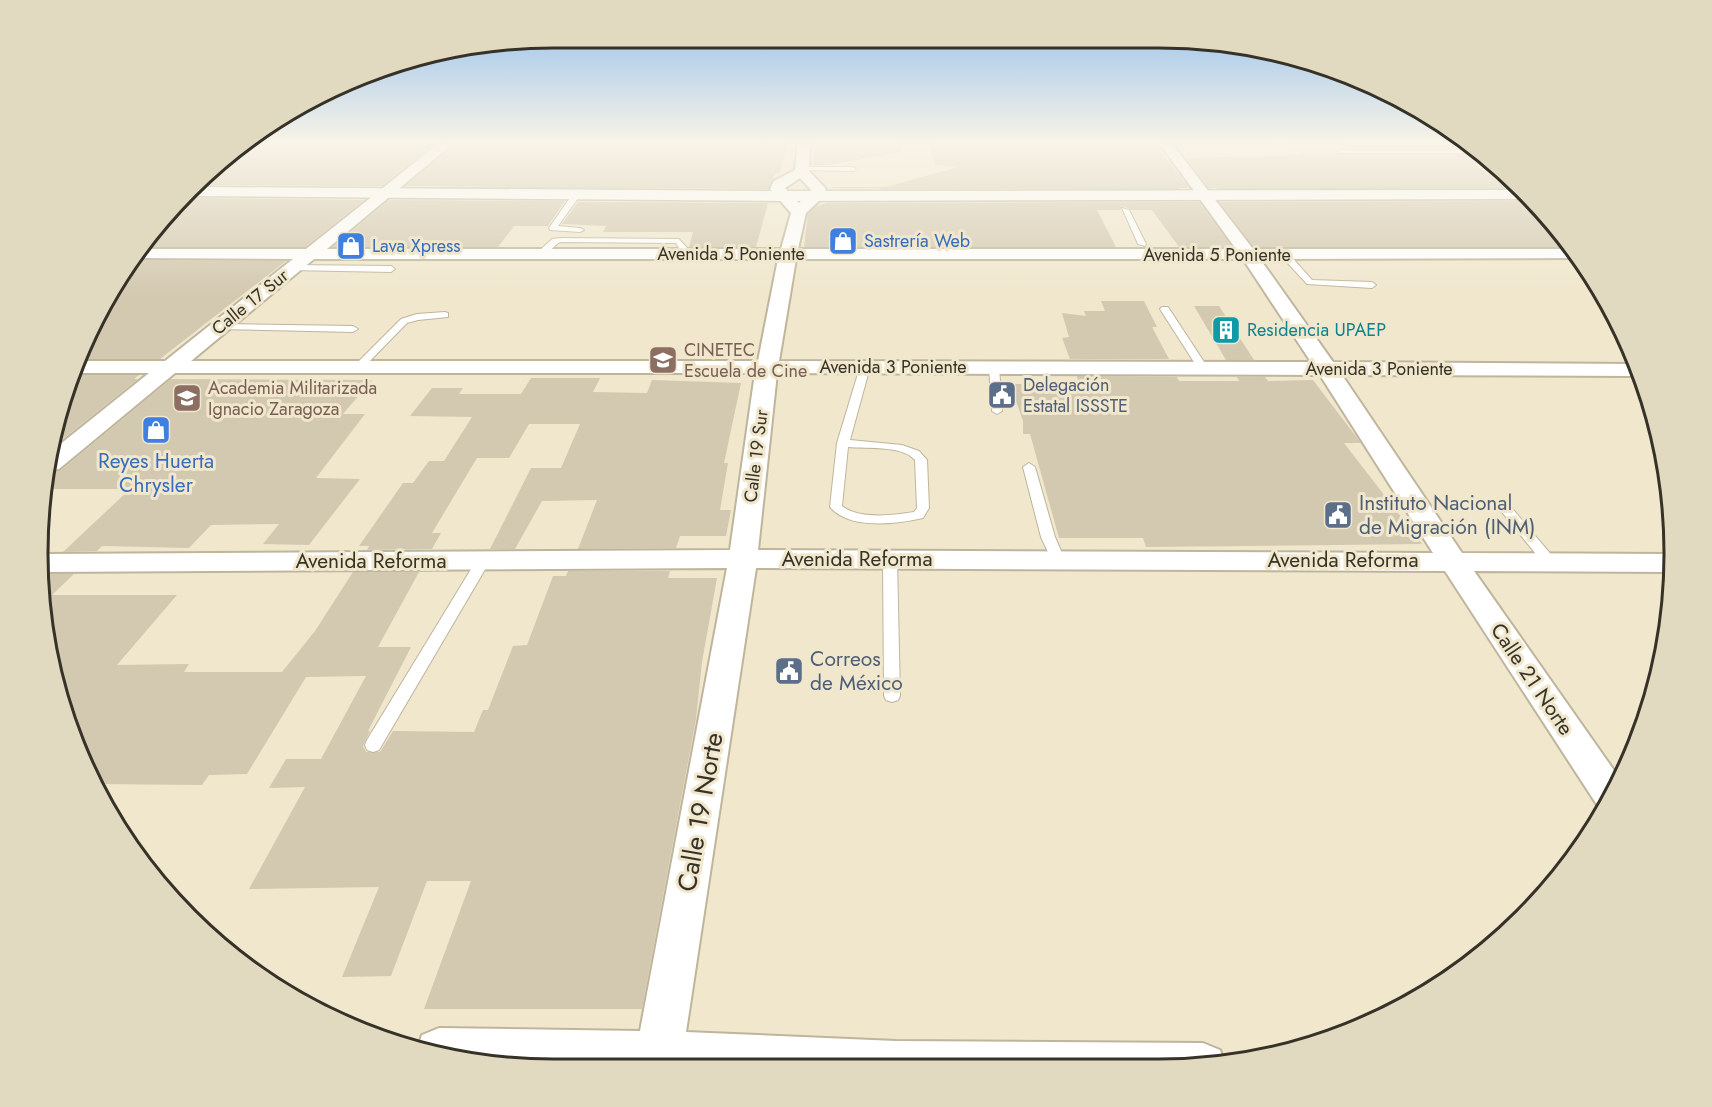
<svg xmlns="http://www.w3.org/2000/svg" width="1712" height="1107" font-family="Jost,sans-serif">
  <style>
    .green { fill: #add1b8 }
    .building { fill: #d3c9b0 }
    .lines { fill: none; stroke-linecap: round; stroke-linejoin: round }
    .lane-casing { stroke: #beb59c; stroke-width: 2 }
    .street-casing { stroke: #beb59c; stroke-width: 4 }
    .secondary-casing { stroke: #beb59c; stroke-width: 3 }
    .lane { fill: #fff; fill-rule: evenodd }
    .street { fill: #fff; fill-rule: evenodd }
    .secondary { fill: #fff; fill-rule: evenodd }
    .labels { text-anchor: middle; stroke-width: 6; stroke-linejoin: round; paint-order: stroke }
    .far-shop-label { font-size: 18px; fill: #366cbe; stroke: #f0e7cd; text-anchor: start }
    .far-street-label { font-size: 18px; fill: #363228; stroke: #f0e7cd }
    .far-culture-label { font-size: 18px; fill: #0d838f; stroke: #f0e7cd; text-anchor: start }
    .far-education-label { font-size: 18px; fill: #785e54; stroke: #f0e7cd; text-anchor: start }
    .far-service-label { font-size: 18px; fill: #4e5e75; stroke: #f0e7cd; text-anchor: start }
    .shop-label { font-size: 21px; fill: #366cbe; stroke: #f0e7cd }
    .service-label { font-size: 21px; fill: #4e5e75; stroke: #f0e7cd; text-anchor: start }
    .street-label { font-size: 21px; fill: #363228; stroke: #f0e7cd }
    .near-street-label { font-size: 26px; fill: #363228; stroke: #f0e7cd }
    .rim { fill: none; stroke: #363228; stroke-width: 3 }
  </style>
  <rect width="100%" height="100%" fill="#f0e7cd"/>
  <g class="green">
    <polygon points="407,187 746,187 749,188 399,189"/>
    <polygon points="835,187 1175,187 1180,189 830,188"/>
    <polygon points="1220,187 1519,188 1522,191 1216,189"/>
  </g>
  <g class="building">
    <polygon points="250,141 439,141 382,186 202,185"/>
    <polygon points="458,141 788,141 780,173 775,174 768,189 406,186"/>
    <polygon points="816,141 900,141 901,152 829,165 813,165"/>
    <polygon points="929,141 1153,141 1189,188 879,189 958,167 935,165"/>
    <polygon points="1338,141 1459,141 1470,148 1348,148"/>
    <polygon points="1301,153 1481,154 1497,164 1473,164 1513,188 1209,188 1186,158 1303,155"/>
    <polygon points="189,198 190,198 364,200 305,247 140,247 144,239"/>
    <polygon points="389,200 565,201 548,226 514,226 498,247 333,247"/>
    <polygon points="1532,201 1572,247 1254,247 1220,202"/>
    <polygon points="578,202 768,203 756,247 689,247 693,232 603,232 606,226 562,224"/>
    <polygon points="1199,202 1232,247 1179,247 1152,210 1132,210 1123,206 1120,210 1097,210 1116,247 804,247 808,214 816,206 828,203"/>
    <polygon points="133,260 134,260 286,261 160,359 80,359"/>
    <polygon points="1101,301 1144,301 1157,327 1152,327 1169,359 1070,359 1062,338 1069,337 1062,313 1086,316 1084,311 1105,311"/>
    <polygon points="1194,306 1219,306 1254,360 1226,360"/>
    <polygon points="72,375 139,375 134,379 138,379 53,447 65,387"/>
    <polygon points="1077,376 1177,377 1179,381 1239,381 1237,377 1265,377 1268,381 1313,380 1361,443 1344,443 1422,544 1146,547 1143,538 1059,538 1030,434 1023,434 1023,421 1010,384 1029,384 1028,380 1078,381"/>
    <polygon points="531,378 600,378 593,392 647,393 652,380 741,383 724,463 728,463 720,510 731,510 726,536 680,536 676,548 578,549 597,500 542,501 515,549 490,549 531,468 561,468 580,424 529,424 509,458 477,458 432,533 441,533 432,549 367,550 369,546 359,546 403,483 413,483 429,461 444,461 472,417 410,416 432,388 463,388 459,394 521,394"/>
    <polygon points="171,379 372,380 343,414 365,414 316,478 360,479 309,545 263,544 279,524 211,525 189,548 102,546 97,551 63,552 130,489 45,489 48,473 60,471"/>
    <polygon points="568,571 670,571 668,578 717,578 702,662 696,719 642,1009 424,1009 471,881 427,881 391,976 342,977 379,887 249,889 305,787 269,788 286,759 321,759 366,676 306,677 247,774 209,775 202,785 95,784 55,687 44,574 74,574 52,595 177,595 117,665 189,664 184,672 282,672 315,631 353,572 419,572 378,647 411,647 368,731 370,731 363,746 366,752 380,752 393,731 474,732 483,710 488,710 513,646 527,645 553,576 566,576"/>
  </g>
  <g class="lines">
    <g class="lane-casing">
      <g id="lane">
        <polygon points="1201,141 1291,141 1288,143 1166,145 1163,143"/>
        <polygon points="1339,150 1474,150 1479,153 1337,153"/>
        <polygon points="802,167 853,167 856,169 853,171 800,170"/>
        <polygon points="574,192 581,194 558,226 580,228 584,230 580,232 550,230 549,228"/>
        <polygon points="1122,208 1129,210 1146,244 1145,246 1138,244"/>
        <polygon points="561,238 679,239 687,248 684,256 681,256 677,254 679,248 676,243 561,242 558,243 544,256 538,256 538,252 552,239"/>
        <polygon points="1282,253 1288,253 1312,280 1372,282 1376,285 1372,288 1307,284 1282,257"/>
        <polygon points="292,265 391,266 395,269 391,272 289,270 288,268"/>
        <polygon points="1162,307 1168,307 1208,368 1207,370 1199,370 1160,309"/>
        <polygon points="445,312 448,313 448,317 418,320 407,323 362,369 358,370 353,367 401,319 417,314"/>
        <polygon points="220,324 353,326 358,329 353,332 217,329 217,325"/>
        <path d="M865,364L870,367L850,440L902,445L919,451L927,460L929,508L923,518C897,524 849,530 830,507L837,443L860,367ZM848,447C868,449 902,445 915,460L917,508L914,512C893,515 860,520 842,506Z"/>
        <polygon points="994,364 999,367 1002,411 997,414 992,411 989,367"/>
        <polygon points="1029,463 1035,467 1055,537 1065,560 1063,563 1053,563 1041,537 1023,467"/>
        <polygon points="1501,499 1505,500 1554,558 1556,561 1554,564 1544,564 1497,506 1495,503 1497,500"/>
        <polygon points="890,555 897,559 900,696 898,700 892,702 886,700 884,696 883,559"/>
        <polygon points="483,557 490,561 379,750 373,752 367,750 365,745 367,740 476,561"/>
      </g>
    </g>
    <g class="street-casing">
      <path id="street" d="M442,141H456L327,249H781L791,213L770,189L774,181L795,170L798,141H810L809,171L826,189L822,198L806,213L798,249H1236L1158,141H1170L1253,249H1574L1580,258L1260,259L1333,362L1636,364L1640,376L1342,375L1462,553L1672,554V572L1474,571L1620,779L1606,811L1599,808L1445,571L756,568L686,1032L896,1041L1203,1043L1220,1050L1225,1063L1192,1068L486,1065L418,1047L422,1035L439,1028L640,1031L727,568L44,572L42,554L730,550L755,373H175L59,469L48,471L53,450L149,373H73L79,361H165L293,259L134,258L139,249H306ZM800,178L811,190L799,203L785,188ZM314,259H778L758,361H191ZM796,259H1243L1311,362L779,361ZM777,373L1320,375L1433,553L758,550Z"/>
    </g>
    <g class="secondary-casing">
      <polygon id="secondary" points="200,187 780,191 1521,190 1530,199 780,201 190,196"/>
    </g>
    <use href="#lane" class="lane"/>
    <use href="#street" class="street"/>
    <use href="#secondary" class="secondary"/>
  </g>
  <linearGradient id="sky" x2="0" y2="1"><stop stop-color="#90bdec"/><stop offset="0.48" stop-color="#f8f4e8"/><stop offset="1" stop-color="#f8f4e8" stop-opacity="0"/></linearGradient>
  <rect width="1712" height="296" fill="url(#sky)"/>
  <defs>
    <g id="shop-square" transform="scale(1.5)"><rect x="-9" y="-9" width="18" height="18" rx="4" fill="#3f7fe0" stroke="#f0e7cd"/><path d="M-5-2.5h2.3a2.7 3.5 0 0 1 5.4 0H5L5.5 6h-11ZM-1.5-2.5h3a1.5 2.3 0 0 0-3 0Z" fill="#fff"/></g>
    <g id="building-square" transform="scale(1.5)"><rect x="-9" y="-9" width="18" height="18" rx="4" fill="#0f9aa8" stroke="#f0e7cd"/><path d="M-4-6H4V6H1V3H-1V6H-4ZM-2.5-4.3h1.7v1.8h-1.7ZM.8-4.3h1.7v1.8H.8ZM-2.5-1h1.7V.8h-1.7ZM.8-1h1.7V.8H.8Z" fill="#fff"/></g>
    <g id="university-square" transform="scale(1.5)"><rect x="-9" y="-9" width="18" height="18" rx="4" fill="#8d6e63" stroke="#f0e7cd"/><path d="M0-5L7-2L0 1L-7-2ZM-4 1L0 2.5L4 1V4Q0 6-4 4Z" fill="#fff"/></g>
    <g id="civic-square" transform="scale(1.5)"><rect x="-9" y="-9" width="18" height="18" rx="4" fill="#5c6f8a" stroke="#f0e7cd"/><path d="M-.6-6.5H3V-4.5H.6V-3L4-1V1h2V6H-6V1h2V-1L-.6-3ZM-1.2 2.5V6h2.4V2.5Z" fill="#fff"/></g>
    <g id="school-square" transform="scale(1.5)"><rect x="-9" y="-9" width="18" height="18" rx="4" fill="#8d6e63" stroke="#f0e7cd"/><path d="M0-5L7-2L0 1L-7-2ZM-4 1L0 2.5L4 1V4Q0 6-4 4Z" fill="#fff"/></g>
  </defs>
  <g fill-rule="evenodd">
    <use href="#shop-square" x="843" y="241"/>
    <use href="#shop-square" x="351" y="246"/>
    <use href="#building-square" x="1226" y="330"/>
    <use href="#university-square" x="663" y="360"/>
    <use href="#civic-square" x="1002" y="395"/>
    <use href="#school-square" x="187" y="398"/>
    <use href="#shop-square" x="156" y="430"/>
    <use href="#civic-square" x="1338" y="515"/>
    <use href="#civic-square" x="789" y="671"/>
  </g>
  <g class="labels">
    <g class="far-shop-label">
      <text x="864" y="247">Sastrería Web</text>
      <text x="372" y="252">Lava Xpress</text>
    </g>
    <g class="far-street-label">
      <text x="731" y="260">Avenida 5 Poniente</text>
      <text x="1217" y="261">Avenida 5 Poniente</text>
      <text transform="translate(250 302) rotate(-39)" y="6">Calle 17 Sur</text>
      <text x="893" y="373">Avenida 3 Poniente</text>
      <text x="1379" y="375">Avenida 3 Poniente</text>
      <text transform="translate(756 456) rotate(-83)" y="6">Calle 19 Sur</text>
    </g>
    <g class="far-culture-label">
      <text x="1247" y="336">Residencia UPAEP</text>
    </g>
    <g class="far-education-label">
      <text x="684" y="356">CINETEC<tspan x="684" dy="21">Escuela de Cine</tspan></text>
      <text x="208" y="394">Academia Militarizada<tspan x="208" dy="21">Ignacio Zaragoza</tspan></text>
    </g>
    <g class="far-service-label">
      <text x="1023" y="391">Delegación<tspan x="1023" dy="21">Estatal ISSSTE</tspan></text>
    </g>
    <g class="shop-label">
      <text x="156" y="468">Reyes Huerta<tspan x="156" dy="24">Chrysler</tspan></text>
    </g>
    <g class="service-label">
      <text x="1359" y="510">Instituto Nacional<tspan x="1359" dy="24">de Migración (INM)</tspan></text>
      <text x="810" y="666">Correos<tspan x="810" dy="24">de México</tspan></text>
    </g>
    <g class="street-label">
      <text x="857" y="566">Avenida Reforma</text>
      <text x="1343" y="567">Avenida Reforma</text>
      <text x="371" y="568">Avenida Reforma</text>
      <text transform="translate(1532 679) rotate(56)" y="7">Calle 21 Norte</text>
    </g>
    <g class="near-street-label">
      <text transform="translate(700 812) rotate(-80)" y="9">Calle 19 Norte</text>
    </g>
  </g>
  <path d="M0 0H1712V1107H0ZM553 48H1159A505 505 0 0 1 1664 553V554A505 505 0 0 1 1159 1059H553A505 505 0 0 1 48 554V553A505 505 0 0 1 553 48Z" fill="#e1d9c0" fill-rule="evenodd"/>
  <path class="rim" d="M553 48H1159A505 505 0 0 1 1664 553V554A505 505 0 0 1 1159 1059H553A505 505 0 0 1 48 554V553A505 505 0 0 1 553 48Z"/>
</svg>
